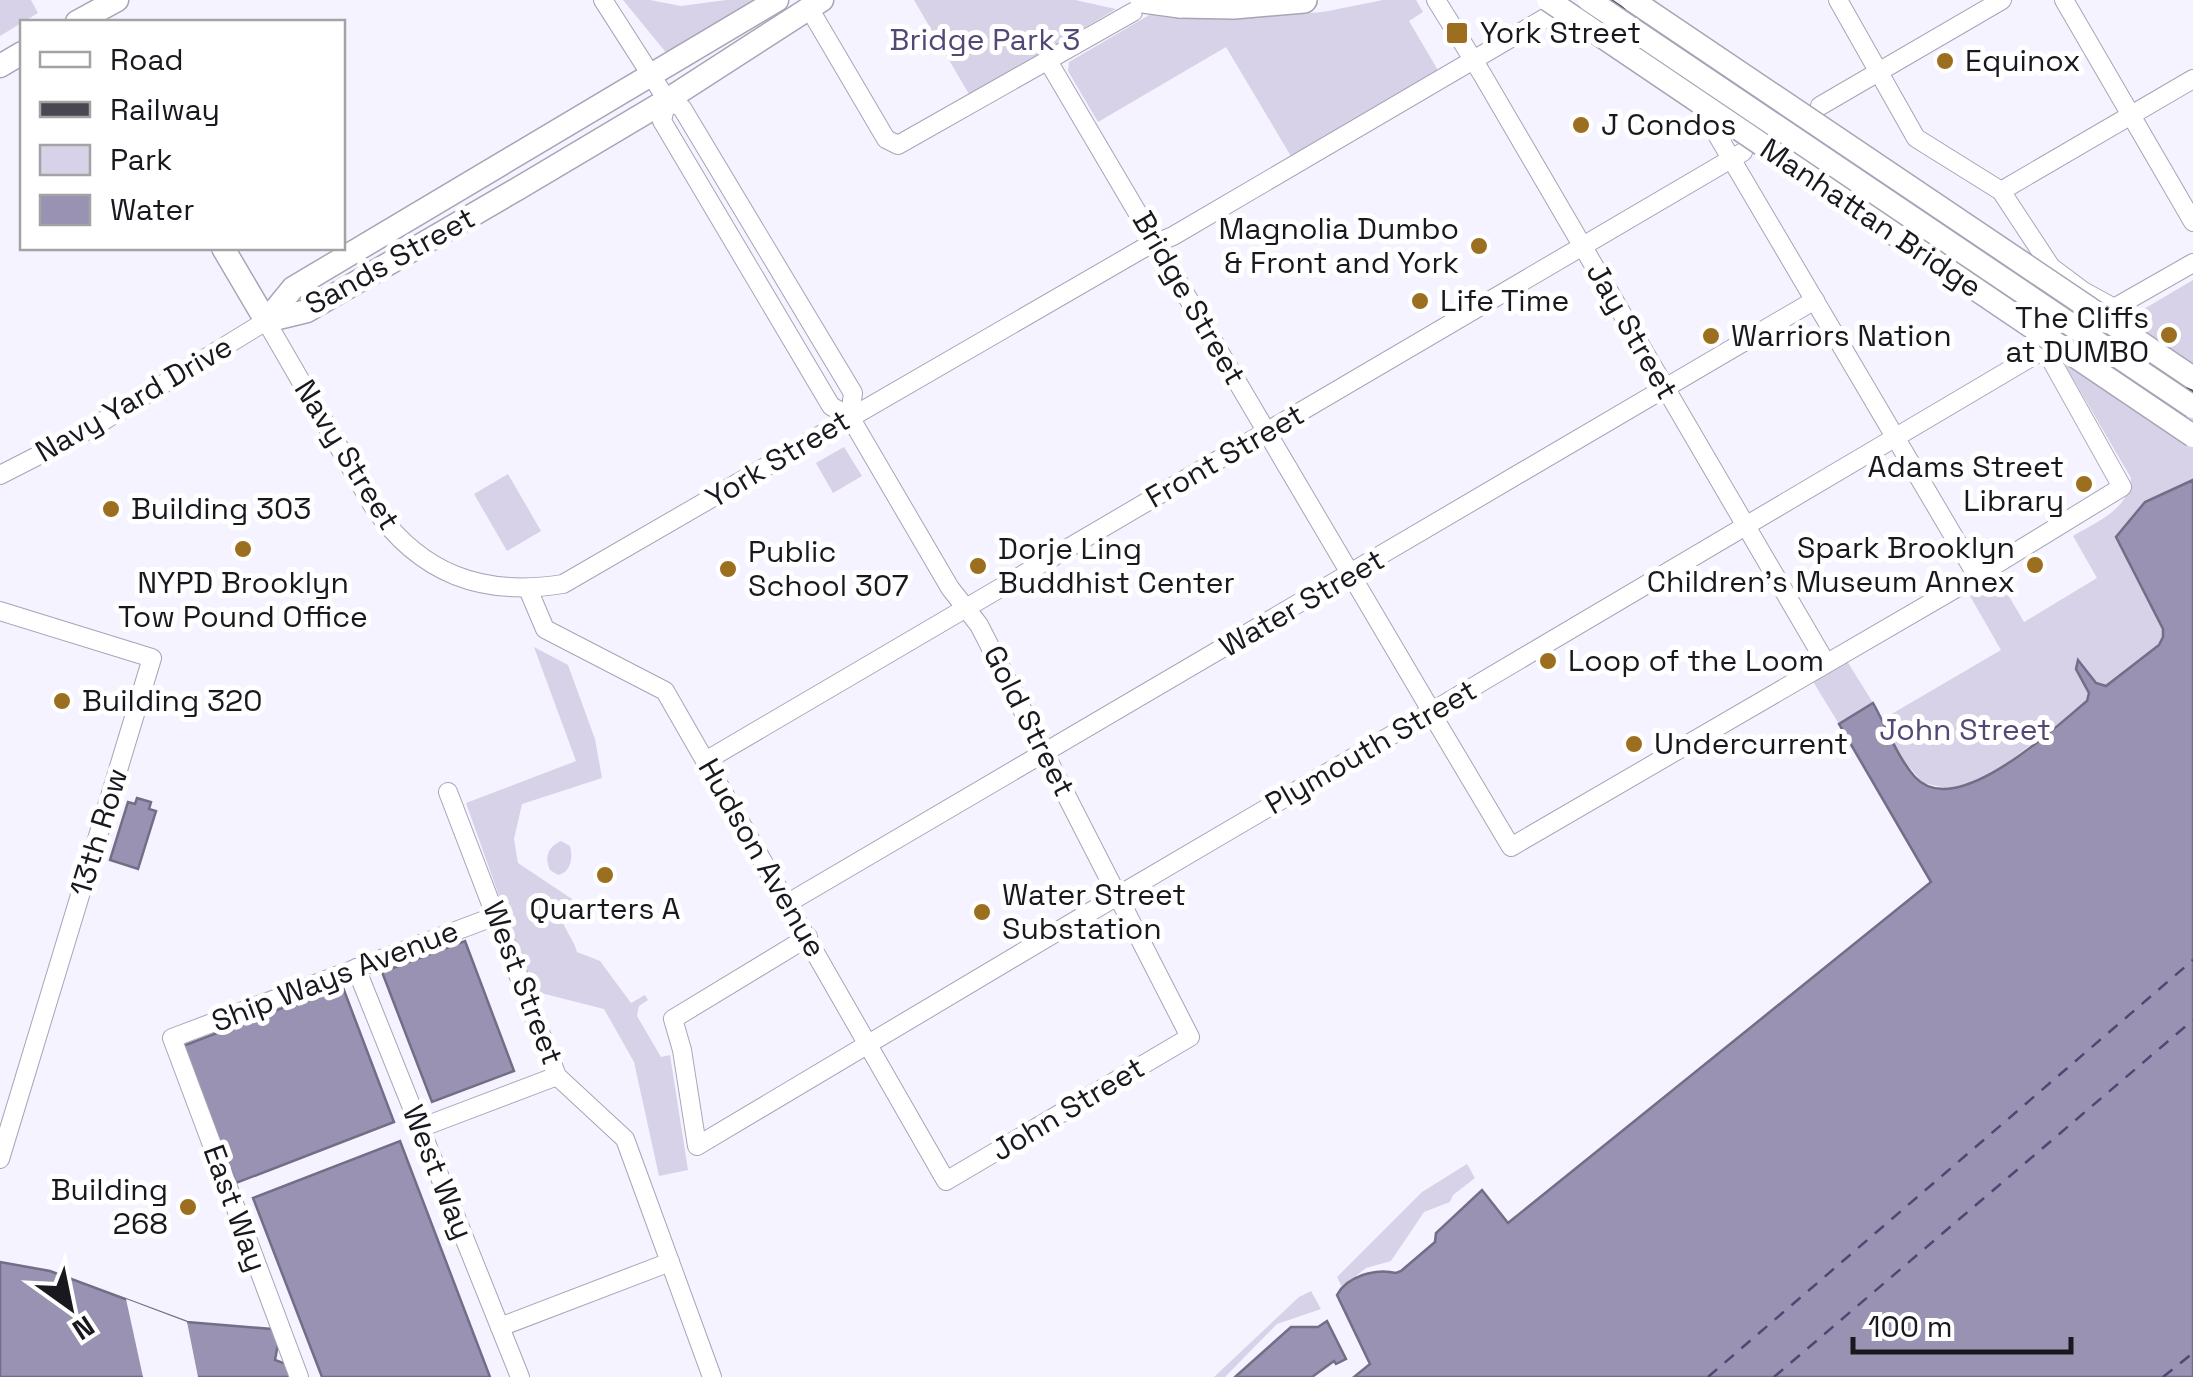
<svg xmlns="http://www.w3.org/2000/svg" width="2193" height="1377" font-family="'Space Grotesk',sans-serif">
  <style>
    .green { fill: #d7d2e7 }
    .water { fill: #9992b3; stroke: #736d87; stroke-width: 2.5 }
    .pier { fill: #f5f3ff }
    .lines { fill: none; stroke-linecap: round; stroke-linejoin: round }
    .ferry { stroke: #514574; stroke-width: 2.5; stroke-dasharray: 12 10; stroke-linecap: butt }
    .minor-casing { stroke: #a8a4b6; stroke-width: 20 }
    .major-casing { stroke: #a8a4b6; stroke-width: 25 }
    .highway-casing { stroke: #a8a4b6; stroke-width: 28 }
    .minor { stroke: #fff; stroke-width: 18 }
    .major { stroke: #fff; stroke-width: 22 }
    .highway { stroke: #fff; stroke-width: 25 }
    .rail-casing { stroke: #49474f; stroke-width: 8 }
    .rail { stroke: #fff; stroke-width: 4; stroke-dasharray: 11; stroke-linecap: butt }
    .major-bridge-casing { stroke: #a8a4b6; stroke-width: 25; stroke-linecap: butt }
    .highway-bridge-casing { stroke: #a8a4b6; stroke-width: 28; stroke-linecap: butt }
    .major-bridge { stroke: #fff; stroke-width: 22 }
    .highway-bridge { stroke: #fff; stroke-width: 25 }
    .poi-dot { fill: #9c6e1f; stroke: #fff; stroke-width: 4 }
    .labels { text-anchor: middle; stroke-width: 10; stroke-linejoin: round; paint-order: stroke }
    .poi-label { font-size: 30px; fill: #1a181f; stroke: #fff; text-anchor: start }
    .park-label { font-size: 30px; fill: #534776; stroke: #fff }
    .street-label { font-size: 30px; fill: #1a181f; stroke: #fff }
  </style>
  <rect width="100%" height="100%" fill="#f5f3ff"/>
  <g class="green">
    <polygon points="0,0 31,0 38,13 0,36"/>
    <polygon points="623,0 650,0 681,6 726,0 766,0 668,55"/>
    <polygon points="914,0 1075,0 1116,9 970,96"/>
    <polygon points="1383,0 1416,0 1423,12 1409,21 1439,72 1292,158 1226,47 1098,122 1068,71 1069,62 1151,14 1247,18 1323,12"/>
    <path d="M2193,280V480L2154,501L2116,537L2163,629V637L2159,645L2134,666L1995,772L1965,786L1946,788L1923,783L1905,762L1852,717L1839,724L1812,680L1847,661L1883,719L2001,650L1970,596L1999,579L2024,622L2097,578L2073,536C2096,522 2129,510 2131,478L2061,358Z"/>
    <polygon points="844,447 862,476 833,493 816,463"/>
    <polygon points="508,474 541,531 507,551 474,494"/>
    <path d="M534,647L568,665L595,739L602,778L522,804L514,839L518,863L578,903L571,910L561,913C562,928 573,937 577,952L600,961L631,1003L645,995L648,1000L639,1006L637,1016L661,1057L670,1055L688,1170L659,1176L634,1062L604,1009L533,991L466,803L576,761Z"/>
    <path d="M561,841L570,846C573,858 571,872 558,875L550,870C544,857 548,847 561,841Z"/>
    <polygon points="1467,1164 1475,1178 1453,1195 1450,1202 1424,1212 1391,1261 1366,1268 1342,1287 1337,1277 1422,1192"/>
    <polygon points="1311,1291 1321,1309 1277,1324 1225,1377 1214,1377 1299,1297"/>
  </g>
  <g class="water">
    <path d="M2193,480V1377H1354L1370,1364L1337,1295C1347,1276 1376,1268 1396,1273L1401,1271L1435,1242L1436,1233L1482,1190L1508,1223L1931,882L1839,724L1873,703C1886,726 1897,757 1915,777C1956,822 2055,727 2087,701L2089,693L2076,669L2078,660L2096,683L2106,686L2159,645L2163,637V629L2116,537L2145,502Z"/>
    <polygon points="137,798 151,802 149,809 156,811 138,869 110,860 128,802 135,804"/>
    <polygon points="465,941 514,1071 432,1102 382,972"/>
    <polygon points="342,985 394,1122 236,1183 183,1046"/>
    <polygon points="400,1141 490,1377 322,1377 253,1198"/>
    <polygon points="0,1262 50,1271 187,1322 272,1329 278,1344 275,1360 286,1364 291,1377 0,1377"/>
    <polygon points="1327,1321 1346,1359 1336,1364 1334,1361 1312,1377 1235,1377 1291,1327 1318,1327"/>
  </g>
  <polygon class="pier" points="126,1299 187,1322 198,1377 143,1377"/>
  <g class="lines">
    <g class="ferry">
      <polyline points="1708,1377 2193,960"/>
      <polyline points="1774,1377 2193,1020"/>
      <polyline points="2163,1377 2193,1353"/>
    </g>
    <g class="minor-casing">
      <g id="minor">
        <polyline points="603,0 667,100 682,108 853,393 850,417"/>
        <polyline points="1436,0 1482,74 1826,663"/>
        <polyline points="1838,0 1916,138 2001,191 2051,267 2083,291 2114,308 2193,263"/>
        <polyline points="2064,0 2193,222"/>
        <polyline points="809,8 886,139 898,145 1133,12"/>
        <polyline points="1820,106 2002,0"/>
        <polyline points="1716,133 1977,576"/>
        <polyline points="2001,191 2193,79"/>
        <path d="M0,475L90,429L266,321L373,506C420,574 482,597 563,584L1142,249L1173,236L1545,18"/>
        <polyline points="528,589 545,629 665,691 946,1181 1190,1037 979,625 950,588 850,417 831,406 662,121 667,100"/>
        <polyline points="0,611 152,658 0,1159"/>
        <polyline points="707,760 1743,152"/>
        <polyline points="448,792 557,1076 625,1139 712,1377"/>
        <polyline points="788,903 1815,300"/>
        <path d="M808,937L673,1019L682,1050L697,1146C936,1002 1178,860 1419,719L1446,703L2045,349L2122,487L1977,576L1511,847L1436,721L1426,702L1048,61"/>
        <polyline points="356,968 520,1377"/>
        <polyline points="420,1128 557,1076"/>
        <polyline points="500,1327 670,1262"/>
        <polyline points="299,1377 172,1038 498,915"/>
      </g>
    </g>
    <g class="major-casing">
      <g id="major">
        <polyline points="77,22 117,0"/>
        <polyline points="0,66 22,53"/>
        <polyline points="223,248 266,321"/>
        <polyline points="266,321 307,311 519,188 667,100 822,0"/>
        <polyline points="266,321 293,288 777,0"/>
      </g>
    </g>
    <g class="highway-casing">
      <polyline id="highway" points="1180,5 1234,6 1304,0"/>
    </g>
    <use href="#minor" class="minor"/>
    <use href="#major" class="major"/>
    <use href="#highway" class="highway"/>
    <g class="rail-casing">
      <g id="rail">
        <polyline points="1559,0 2193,429"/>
        <polyline points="1606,0 2193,395"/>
      </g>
    </g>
    <use href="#rail" class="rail"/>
    <g class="major-bridge-casing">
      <g id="major-bridge">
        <polyline points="1548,0 2193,436"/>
        <polyline points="1589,0 2193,407"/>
        <polyline points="1632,0 2193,378"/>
      </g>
    </g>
    <g class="highway-bridge-casing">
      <polyline id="highway-bridge" points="1143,0 1180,5"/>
    </g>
    <use href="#major-bridge" class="major-bridge"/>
    <use href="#highway-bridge" class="highway-bridge"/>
  </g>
  <g class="poi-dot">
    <rect x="1445" y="21" width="24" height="24" rx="5"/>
    <circle cx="1945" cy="61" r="10"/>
    <circle cx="1581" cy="125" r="10"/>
    <circle cx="1479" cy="246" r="10"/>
    <circle cx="1420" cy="301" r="10"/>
    <circle cx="2169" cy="335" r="10"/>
    <circle cx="1711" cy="336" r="10"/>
    <circle cx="2084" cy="484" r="10"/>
    <circle cx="111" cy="509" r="10"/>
    <circle cx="243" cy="549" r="10"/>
    <circle cx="2035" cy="565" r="10"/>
    <circle cx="978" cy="566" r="10"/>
    <circle cx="728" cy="569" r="10"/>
    <circle cx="1548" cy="661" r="10"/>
    <circle cx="62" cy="701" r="10"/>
    <circle cx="1634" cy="744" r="10"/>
    <circle cx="605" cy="875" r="10"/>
    <circle cx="982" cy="912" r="10"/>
    <circle cx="188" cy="1207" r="10"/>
  </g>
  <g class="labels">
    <g class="poi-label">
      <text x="1480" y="43">York Street</text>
      <text x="1965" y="71">Equinox</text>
      <text x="1601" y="135">J Condos</text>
      <text x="1459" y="239" text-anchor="end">Magnolia Dumbo<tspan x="1459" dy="34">&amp; Front and York</tspan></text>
      <text x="1440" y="311">Life Time</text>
      <text x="2149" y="328" text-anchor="end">The Cliffs<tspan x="2149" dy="34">at DUMBO</tspan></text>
      <text x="1731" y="346">Warriors Nation</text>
      <text x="2064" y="477" text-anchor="end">Adams Street<tspan x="2064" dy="34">Library</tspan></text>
      <text x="131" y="519">Building 303</text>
      <text x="2015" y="558" text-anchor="end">Spark Brooklyn<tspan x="2015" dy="34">Children's Museum Annex</tspan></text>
      <text x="998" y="559">Dorje Ling<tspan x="998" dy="34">Buddhist Center</tspan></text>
      <text x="748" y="562">Public<tspan x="748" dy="34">School 307</tspan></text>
      <text x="243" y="593" text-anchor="middle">NYPD Brooklyn<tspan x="243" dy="34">Tow Pound Office</tspan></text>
      <text x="1568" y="671">Loop of the Loom</text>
      <text x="82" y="711">Building 320</text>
      <text x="1654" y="754">Undercurrent</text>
      <text x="1002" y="905">Water Street<tspan x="1002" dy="34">Substation</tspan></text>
      <text x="605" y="919" text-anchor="middle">Quarters A</text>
      <text x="168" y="1200" text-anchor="end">Building<tspan x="168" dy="34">268</tspan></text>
    </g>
    <g class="park-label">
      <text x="985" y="50">Bridge Park 3</text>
      <text x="1965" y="740">John Street</text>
    </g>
    <g class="street-label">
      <text transform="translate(1871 218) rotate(34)" y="10">Manhattan Bridge</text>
      <text transform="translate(390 261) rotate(-29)" y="10">Sands Street</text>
      <text transform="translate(1189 298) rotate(60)" y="10">Bridge Street</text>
      <text transform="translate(1632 331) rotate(60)" y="10">Jay Street</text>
      <text transform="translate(134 399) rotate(-30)" y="10">Navy Yard Drive</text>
      <text transform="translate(347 455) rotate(58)" y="10">Navy Street</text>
      <text transform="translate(1225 456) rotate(-30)" y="10">Front Street</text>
      <text transform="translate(778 459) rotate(-31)" y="10">York Street</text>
      <text transform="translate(1302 603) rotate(-30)" y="10">Water Street</text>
      <text transform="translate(1029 721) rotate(63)" y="10">Gold Street</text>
      <text transform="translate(1371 747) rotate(-30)" y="10">Plymouth Street</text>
      <text transform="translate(99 832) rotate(-73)" y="10">13th Row</text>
      <text transform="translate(762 858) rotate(60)" y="10">Hudson Avenue</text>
      <text transform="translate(335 976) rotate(-21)" y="10">Ship Ways Avenue</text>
      <text transform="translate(523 983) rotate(69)" y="10">West Street</text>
      <text transform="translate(1068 1109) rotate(-31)" y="10">John Street</text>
      <text transform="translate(438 1172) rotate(68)" y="10">West Way</text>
      <text transform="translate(235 1208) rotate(70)" y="10">East Way</text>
    </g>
  </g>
  <rect x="20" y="20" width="325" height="230" fill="#ffffff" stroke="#a3a3a5" stroke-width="2.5"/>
  <rect x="40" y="52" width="50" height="15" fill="#ffffff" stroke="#a3a3a5" stroke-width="2.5"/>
  <text x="110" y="70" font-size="30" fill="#1a181f">Road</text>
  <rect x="40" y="102" width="50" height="15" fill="#49474f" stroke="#a3a3a5" stroke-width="2.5"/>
  <text x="110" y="120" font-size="30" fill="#1a181f">Railway</text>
  <rect x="40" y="145" width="50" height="30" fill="#d7d2e7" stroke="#a3a3a5" stroke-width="2.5"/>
  <text x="110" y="170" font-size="30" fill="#1a181f">Park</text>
  <rect x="40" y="195" width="50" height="30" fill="#9992b3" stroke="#a3a3a5" stroke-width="2.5"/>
  <text x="110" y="220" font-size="30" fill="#1a181f">Water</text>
  <g transform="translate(70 1307) rotate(147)" stroke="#ffffff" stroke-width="8" paint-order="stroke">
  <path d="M0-8L18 38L0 25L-18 38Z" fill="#1a181f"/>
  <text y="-15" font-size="28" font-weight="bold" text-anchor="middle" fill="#1a181f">N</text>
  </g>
  <path d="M1853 1337v15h218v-15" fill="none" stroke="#1a181f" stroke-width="5"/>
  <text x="1868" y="1337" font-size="30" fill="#1a181f" stroke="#ffffff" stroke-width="8" paint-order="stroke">100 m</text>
</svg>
